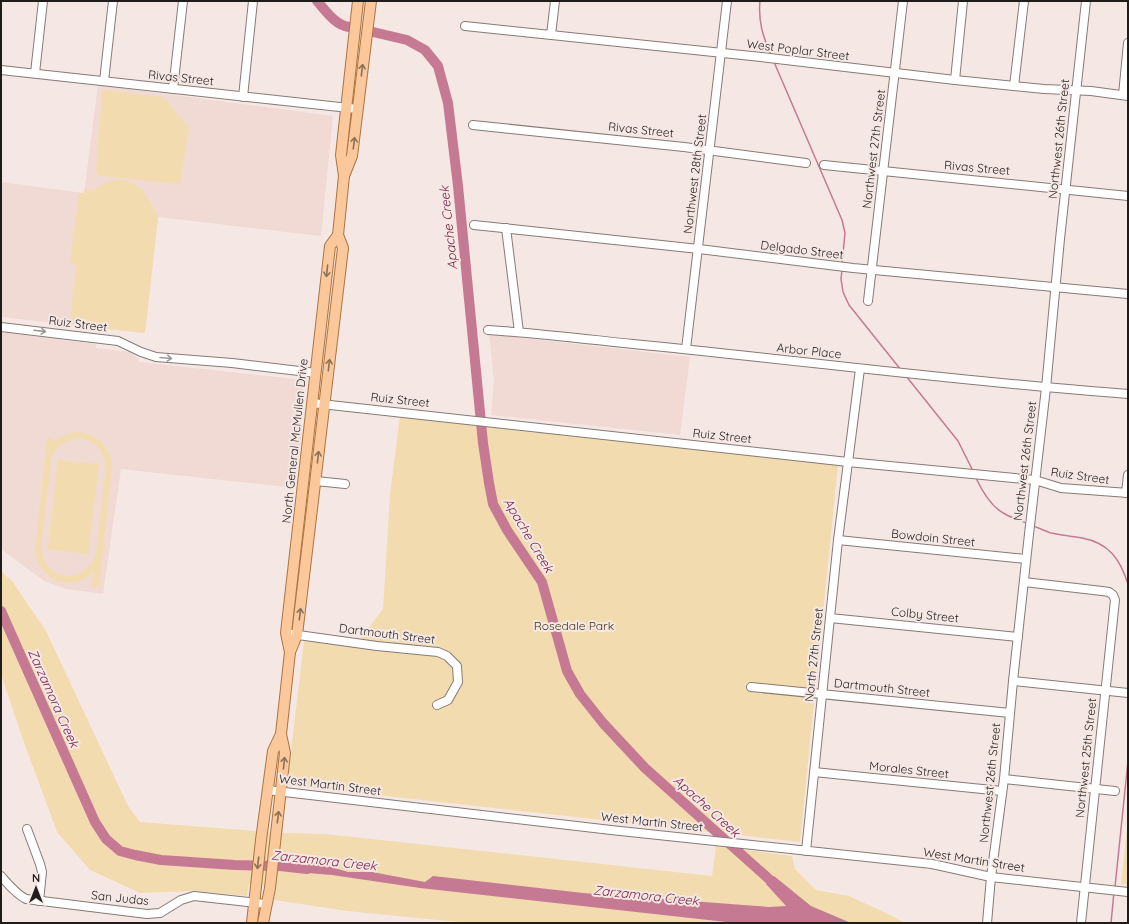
<svg xmlns="http://www.w3.org/2000/svg" width="1129" height="924" font-family="Quicksand,sans-serif">
  <style>
    .built { fill: #f0dad3 }
    .green { fill: #f3dbb0; fill-rule: evenodd }
    .water { fill: #c67993 }
    .lines { fill: none; stroke-linecap: round; stroke-linejoin: round }
    .stream { stroke: #c67993; stroke-width: 1.5 }
    .river { stroke: #c67993; stroke-width: 10 }
    .minor-casing { stroke: #867a76; stroke-width: 10 }
    .major-casing { stroke: #ac7442; stroke-width: 12 }
    .minor { stroke: #fff; stroke-width: 8 }
    .major { stroke: #fac89a; stroke-width: 10 }
    .oneway { stroke: #8d725a }
    .oneway2 { stroke: #9b9998 }
    .labels { text-anchor: middle; stroke-width: 4; stroke-linejoin: round; paint-order: stroke }
    .street-label { font-size: 12px; fill: #201c1a; stroke: #f5e8e4 }
    .park-label { font-size: 12px; fill: #423111; stroke: #f5e8e4 }
    .water-label { font-size: 13px; font-style: italic; fill: #781b44; stroke: #f5e8e4 }
  </style>
  <rect width="100%" height="100%" fill="#f5e8e4"/>
  <g class="built">
    <polygon points="98,85 333,116 321,236 158,217 145,333 1,317 1,182 84,193"/>
    <polygon points="1,332 96,344 96,348 129,352 139,359 139,362 304,380 299,430 302,431 295,488 121,469 103,594 66,589 44,581 1,549"/>
    <polygon points="489,334 690,357 680,435 491,415 494,381"/>
  </g>
  <g class="green">
    <polygon points="105,90 163,97 189,128 180,184 100,176 96,172 102,92"/>
    <path d="M121,180C125,181 130,181 134,183C146,190 152,205 158,217L145,333L70,325L76,264L70,263L79,193H84L85,189L93,190L110,181Z"/>
    <polygon points="400,416 838,465 800,842 287,785 305,633 360,639 383,609 390,494"/>
    <path d="M80,432C98,435 110,447 112,465L99,587L92,586L93,572C72,594 39,580 35,551L47,438H54L53,443C61,435 69,433 80,432ZM78,438C95,440 103,449 106,466L96,554C85,586 43,582 41,547L51,461C55,447 63,441 78,438Z"/>
    <polygon points="58,460 99,464 88,554 48,549"/>
    <polygon points="1,571 12,581 46,631 128,806 140,822 281,833 325,834 712,876 716,846 792,856 795,869 816,890 849,896 886,913 905,923 468,923 347,911 274,900 275,887 249,884 247,896 193,891 140,893 90,870 57,832 22,737 1,674"/>
    <polygon points="1128,819 1128,885 1121,884"/>
  </g>
  <polygon class="water" points="297,863 321,864 348,872 372,872 425,882 433,876 583,893 769,907 786,906 766,884 774,876 811,906 851,923 735,923 420,888 332,875 295,872 294,868"/>
  <g class="lines">
    <g class="stream">
      <path d="M760,1C758,21 763,37 771,55"/>
      <polyline points="774,62 842,220 845,233 842,264"/>
      <polyline points="842,270 841,279 843,292 849,305 901,370"/>
      <polyline points="906,376 958,441 973,471"/>
      <path d="M976,478C982,491 991,507 1005,514C1012,518 1020,520 1028,524"/>
      <path d="M1033,526C1039,528 1045,531 1051,533C1061,535 1071,536 1082,538C1109,543 1120,559 1128,584"/>
      <polyline points="1115,887 1128,761"/>
      <polyline points="1111,923 1114,892"/>
    </g>
    <g class="river">
      <path d="M317,1C326,11 335,25 349,27"/>
      <polyline points="373,32 407,40 425,50 438,66 448,103 458,186 483,443 489,483 493,504 507,530 542,582 567,671 580,694 603,723 645,768 770,880 779,889"/>
      <polyline points="1,611 95,822 106,839 120,851 135,855 161,860 235,865 280,866 307,869"/>
    </g>
    <g class="minor-casing">
      <g id="minor">
        <polyline points="465,26 761,57 955,80 1044,89 1091,91 1128,96"/>
        <polyline points="551,35 555,1"/>
        <polyline points="1,70 358,109"/>
        <polyline points="35,73 43,1"/>
        <polyline points="955,80 963,1"/>
        <polyline points="104,81 113,1"/>
        <polyline points="1014,86 1024,1"/>
        <polyline points="173,89 183,1"/>
        <polyline points="1123,95 1128,43"/>
        <polyline points="243,97 253,1"/>
        <polyline points="473,125 684,147 806,163"/>
        <polyline points="824,165 1128,196"/>
        <polyline points="474,225 699,249 853,268 1128,294"/>
        <polyline points="506,228 519,332"/>
        <polyline points="868,301 903,1"/>
        <polyline points="1,327 118,341 141,352 156,357 232,363 316,373"/>
        <path d="M488,330C536,333 585,339 633,344C798,360 962,382 1128,394"/>
        <polyline points="686,349 727,1"/>
        <polyline points="312,403 848,462 1035,480 1061,488 1128,493"/>
        <polyline points="316,481 345,484"/>
        <polyline points="1126,493 1128,475"/>
        <polyline points="838,540 1026,559"/>
        <polyline points="1024,582 1102,591 1109,592 1113,595 1115,600 1081,923"/>
        <polyline points="830,618 1018,637"/>
        <polyline points="291,634 377,646 438,652 447,656 457,666 458,682 448,700 437,705"/>
        <polyline points="1013,681 1128,693"/>
        <polyline points="751,687 1010,713"/>
        <polyline points="814,772 1002,791"/>
        <polyline points="1004,779 1115,791"/>
        <polyline points="267,790 611,830 932,864 991,877 1128,892"/>
        <polyline points="27,829 40,864 42,872 39,901"/>
        <polyline points="806,851 838,540 860,369"/>
        <path d="M1,876C8,884 16,894 26,899L147,914L160,913L181,900L194,896L266,904"/>
        <polyline points="987,923 991,877 1004,779 1013,681 1029,534 1046,388 1060,239 1086,1"/>
      </g>
    </g>
    <g class="major-casing">
      <g id="major">
        <polyline points="344,176 341,155 358,1"/>
        <polyline points="290,652 286,633 330,246 338,235"/>
        <polyline points="252,923 261,840 273,751 281,734 290,652 297,635 343,248 338,235 344,176 352,156 371,1"/>
        <polyline points="263,923 270,888 285,753 281,734"/>
      </g>
    </g>
    <use href="#minor" class="minor"/>
    <use href="#major" class="major"/>
  </g>
  <defs><path id="oneway-shaft" d="M-6 0H5M1.5-3L5.5 0L1.5 3" fill="none" stroke-width="1.6" stroke-linecap="round" stroke-linejoin="round"/></defs>
  <g class="oneway">
    <use href="#oneway-shaft" transform="translate(362 70) rotate(-83)"/>
    <use href="#oneway-shaft" transform="translate(354 143) rotate(-83)"/>
    <use href="#oneway-shaft" transform="translate(327 271) rotate(96)"/>
    <use href="#oneway-shaft" transform="translate(329 365) rotate(-83)"/>
    <use href="#oneway-shaft" transform="translate(318 457) rotate(-84)"/>
    <use href="#oneway-shaft" transform="translate(300 614) rotate(-83)"/>
    <use href="#oneway-shaft" transform="translate(284 763) rotate(-85)"/>
    <use href="#oneway-shaft" transform="translate(278 817) rotate(-83)"/>
    <use href="#oneway-shaft" transform="translate(258 863) rotate(97)"/>
  </g>
  <g class="oneway2">
    <use href="#oneway-shaft" transform="translate(40 331) rotate(7)"/>
    <use href="#oneway-shaft" transform="translate(166 358) rotate(5)"/>
  </g>
  <g class="labels">
    <g class="street-label">
      <text transform="translate(798 50) rotate(7)" y="4">West Poplar Street</text>
      <text transform="translate(181 78) rotate(6)" y="4">Rivas Street</text>
      <text transform="translate(641 130) rotate(6)" y="4">Rivas Street</text>
      <text transform="translate(1059 139) rotate(-84)" y="4">Northwest 26th Street</text>
      <text transform="translate(874 149) rotate(-83)" y="4">Northwest 27th Street</text>
      <text transform="translate(977 168) rotate(5)" y="4">Rivas Street</text>
      <text transform="translate(695 174) rotate(-83)" y="4">Northwest 28th Street</text>
      <text transform="translate(802 250) rotate(7)" y="4">Delgado Street</text>
      <text transform="translate(78 324) rotate(7)" y="4">Ruiz Street</text>
      <text transform="translate(809 351) rotate(6)" y="4">Arbor Place</text>
      <text transform="translate(400 400) rotate(6)" y="4">Ruiz Street</text>
      <text transform="translate(722 436) rotate(6)" y="4">Ruiz Street</text>
      <text transform="translate(295 441) rotate(-84)" y="4">North General McMullen Drive</text>
      <text transform="translate(1025 461) rotate(-83)" y="4">Northwest 26th Street</text>
      <text transform="translate(1080 476) rotate(8)" y="4">Ruiz Street</text>
      <text transform="translate(933 538) rotate(6)" y="4">Bowdoin Street</text>
      <text transform="translate(925 615) rotate(6)" y="4">Colby Street</text>
      <text transform="translate(387 634) rotate(7)" y="4">Dartmouth Street</text>
      <text transform="translate(814 655) rotate(-84)" y="4">North 27th Street</text>
      <text transform="translate(882 688) rotate(6)" y="4">Dartmouth Street</text>
      <text transform="translate(1086 758) rotate(-84)" y="4">Northwest 25th Street</text>
      <text transform="translate(909 770) rotate(6)" y="4">Morales Street</text>
      <text transform="translate(990 783) rotate(-84)" y="4">Northwest 26th Street</text>
      <text transform="translate(330 785) rotate(7)" y="4">West Martin Street</text>
      <text transform="translate(652 822) rotate(6)" y="4">West Martin Street</text>
      <text transform="translate(974 860) rotate(9)" y="4">West Martin Street</text>
      <text transform="translate(120 898) rotate(6)" y="4">San Judas</text>
    </g>
    <g class="park-label">
      <text x="574" y="630">Rosedale Park</text>
    </g>
    <g class="water-label">
      <text transform="translate(448 228) rotate(-96)" y="5">Apache Creek</text>
      <text transform="translate(529 535) rotate(59)" y="5">Apache Creek</text>
      <text transform="translate(54 698) rotate(66)" y="5">Zarzamora Creek</text>
      <text transform="translate(707 806) rotate(42)" y="5">Apache Creek</text>
      <text transform="translate(324 860) rotate(6)" y="5">Zarzamora Creek</text>
      <text transform="translate(646 895) rotate(6)" y="5">Zarzamora Creek</text>
    </g>
  </g>
  <rect width="1129" height="924" fill="none" stroke="#201c1a" stroke-width="4"/>
  <g transform="translate(36 888)" stroke="#f5e8e4" stroke-width="3" paint-order="stroke">
  <path d="M0-3L7 15L0 10L-7 15Z" fill="#201c1a"/>
  <text y="-6" font-size="11" font-weight="bold" text-anchor="middle" fill="#201c1a">N</text>
  </g>
</svg>
